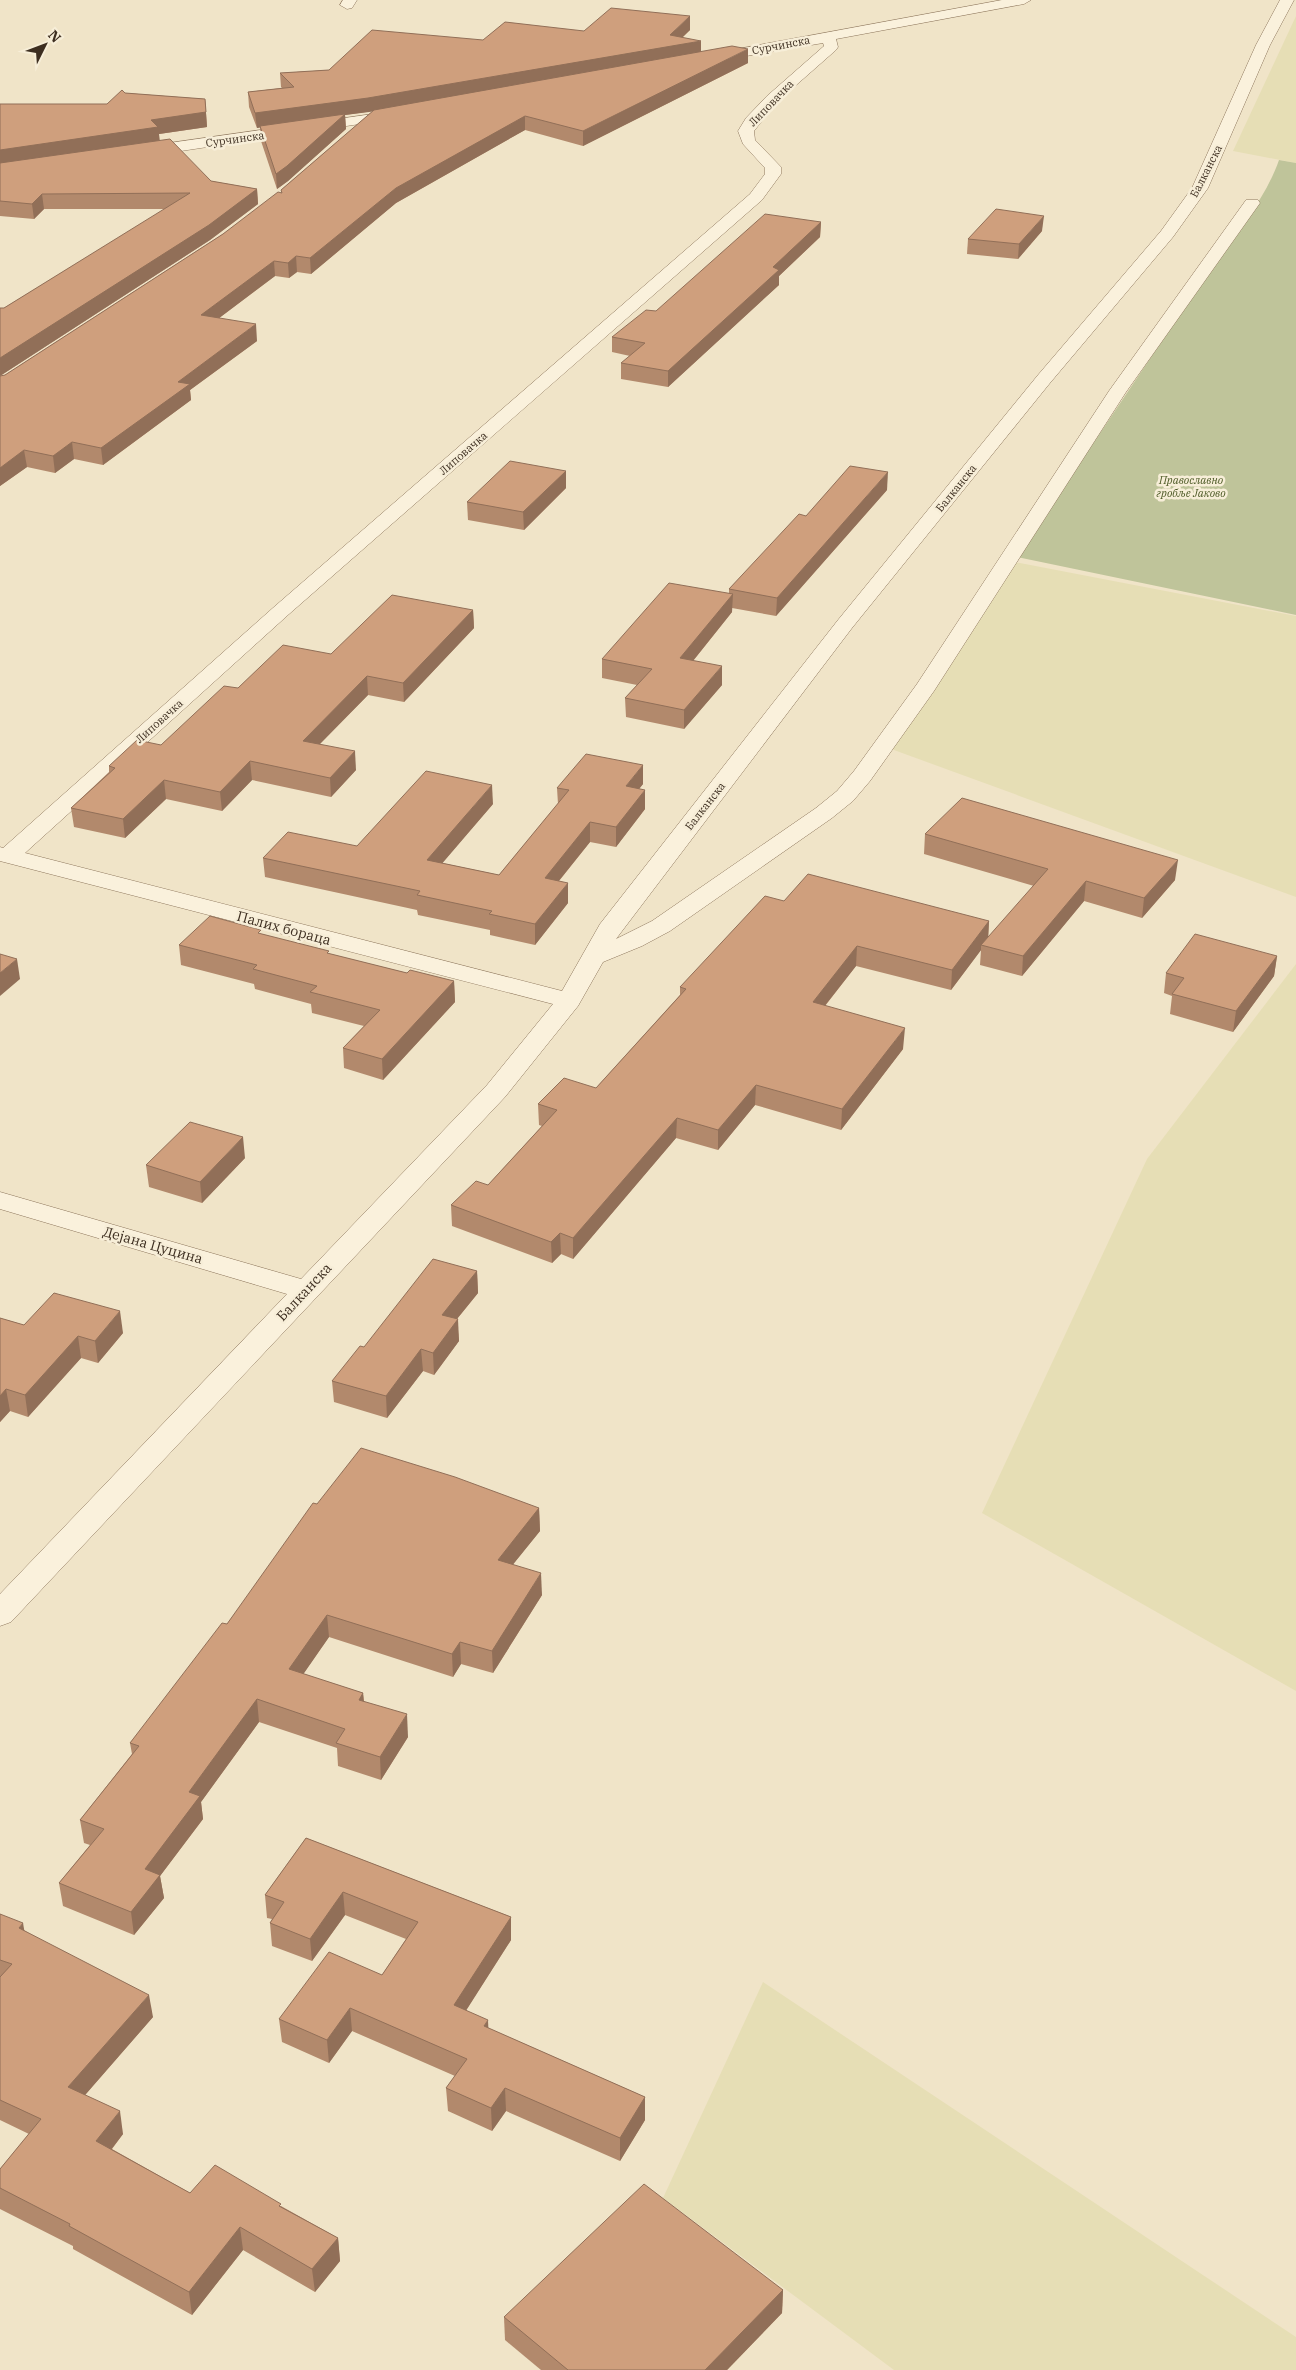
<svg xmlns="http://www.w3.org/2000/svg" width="1296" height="2370" font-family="'IBM Plex Serif',serif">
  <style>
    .farmland { fill: #e6deb5 }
    .cemetery { fill: #bfc49a }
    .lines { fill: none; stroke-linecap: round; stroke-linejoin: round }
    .street-casing { stroke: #8d765c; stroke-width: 1 }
    .street { fill: #faf1dc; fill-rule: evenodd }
    .wall { fill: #b2896c }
    .shaded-wall { fill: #916f58 }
    .building { fill: #cf9f7d; stroke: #916f58 }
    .labels { text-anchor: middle; stroke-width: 5; stroke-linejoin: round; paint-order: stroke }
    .far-street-label { font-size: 11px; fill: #3d2e20; stroke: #f7eed8 }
    .far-park-label { font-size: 11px; font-style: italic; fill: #4d5a26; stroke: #f7eed8 }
    .street-label { font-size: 14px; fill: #3d2e20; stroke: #f7eed8 }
  </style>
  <rect width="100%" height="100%" fill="#f0e4c8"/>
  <g class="farmland">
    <polygon points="1296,16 1296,163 1233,151"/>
    <polygon points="1009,561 1296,616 1296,897 883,746"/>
    <polygon points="1296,964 1296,1691 982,1513 1147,1159"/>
    <polygon points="763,1982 1296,2337 1296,2370 894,2370 663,2198"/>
  </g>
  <path class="cemetery" d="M1279,160L1296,163V615L1017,557C1078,466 1139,375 1200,284C1227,243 1263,206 1279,160Z"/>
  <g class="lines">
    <g class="street-casing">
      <g id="street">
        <polygon points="343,0 357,0 352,8 347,9 340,5"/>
        <polygon points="1002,0 1031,0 1024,4 836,39 838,47 836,50 777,102 754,131 755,140 781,167 781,174 762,200 288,615 25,853 562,991 600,924 838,620 1038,375 1161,231 1192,188 1256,45 1280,0 1294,0 1270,45 1208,188 1173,237 1050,383 852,628 616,939 652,921 816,808 837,791 854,771 917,684 1109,391 1246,200 1258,200 1260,203 1126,392 934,691 870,781 853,801 832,818 670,931 642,946 603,962 578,1006 505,1097 11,1622 0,1626 0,1594 287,1294 0,1209 0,1192 301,1279 487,1085 553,1004 0,861 0,847 3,848 274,607 750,194 765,174 765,168 743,144 738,131 746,118 767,96 824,46 823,43 711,62 706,61 704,58 706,55"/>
        <polygon points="401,110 406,111 408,114 406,117 141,157 133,152 141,147"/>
      </g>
    </g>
    <use href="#street" class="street"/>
  </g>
  <g class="wall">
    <polygon points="690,30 682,38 701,52 748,63 583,146 525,130 396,203 311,274 297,272 289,278 275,276 219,318 257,341 190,390 191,400 103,465 74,459 55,473 27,467 0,486 0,376 5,375 223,234 282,193 281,190 373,111 345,115 346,129 288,181 277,189 261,141 260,127 257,128 249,107 248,92 282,88 281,87 280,73 329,70 483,40 584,31"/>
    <polygon points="125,93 205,99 207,127 159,134 159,140 211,181 257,189 258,204 210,240 0,376 4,308 166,209 44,209 34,219 0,216 0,104 107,104"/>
    <polygon points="821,222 820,237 779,276 779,285 668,387 621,379 621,363 630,356 612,352 612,337 656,311"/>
    <polygon points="1042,231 1018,259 967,254 968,239"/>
    <polygon points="566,471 566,488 524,530 468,520 467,502"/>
    <polygon points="887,490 776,616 732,608 732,612 693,661 722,685 684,729 626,717 625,698 637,685 602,678 602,659 729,593 729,589 806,516"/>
    <polygon points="473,610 474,628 404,702 368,695 320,744 356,770 331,797 252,780 222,811 166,799 125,838 74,827 71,808 109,772 109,766 161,745 238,688 331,654"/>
    <polygon points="643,784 639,789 645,809 616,847 590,842 559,881 568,903 535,945 490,935 490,930 418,915 417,910 265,877 263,858 357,846 493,804 442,863 499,875 558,804 557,788"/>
    <polygon points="925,834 1175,880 1142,918 1084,901 1022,976 980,965 981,950 951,990 856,966 825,1006 903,1049 841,1130 755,1105 718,1150 676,1138 573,1259 561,1254 552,1263 452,1226 451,1205 488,1185 542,1126 539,1125 538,1104 596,1088 680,995 680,987 784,901 989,921 988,938 1034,886 924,854"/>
    <polygon points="261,934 329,954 407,973 454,981 455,1002 383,1080 344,1068 343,1048 364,1026 312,1013 311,1004 255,989 254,984 181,965 179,945"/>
    <polygon points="1277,956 1274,976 1233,1032 1170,1014 1172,996 1164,993 1166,973"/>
    <polygon points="245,1158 202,1203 149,1187 146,1165"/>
    <polygon points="477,1271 478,1293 457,1319 459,1341 434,1375 423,1371 387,1418 334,1402 332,1381 364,1347"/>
    <polygon points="0,1318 24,1325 123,1333 98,1363 81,1358 28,1417 10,1411 0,1422"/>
    <polygon points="317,1504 539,1508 540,1531 513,1564 542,1595 493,1673 461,1664 453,1677 329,1637 303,1674 363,1693 364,1701 408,1737 381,1780 338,1766 337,1748 259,1722 201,1802 203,1819 160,1876 164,1898 134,1935 63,1906 59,1883 90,1845 84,1843 80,1820 132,1754 130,1743 227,1624"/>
    <polygon points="306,1838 511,1917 511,1940 466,2010 488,2028 645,2097 645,2120 620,2161 506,2111 492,2131 448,2111 446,2088 455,2076 352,2031 329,2063 282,2042 279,2019 382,1975 406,1939 345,1915 312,1961 272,1946 270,1923 272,1919 267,1918 265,1895"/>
    <polygon points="0,1914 153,2017 85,2095 123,2134 112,2149 190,2193 281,2206 338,2238 340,2261 315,2292 243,2250 192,2315 73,2249 73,2246 0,2209 0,2169 29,2134 0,2120"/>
    <polygon points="783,2290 782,2313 727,2370 541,2370 505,2340 504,2317"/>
  </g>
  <g class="shaded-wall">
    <polygon points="690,16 690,30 674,45 701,41 701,55 369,112 345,115 346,129 288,181 277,189 276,174 343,116 257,128 255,113 670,35"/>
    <polygon points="748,49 748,63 583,146 583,131"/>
    <polygon points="205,99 207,127 159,134 160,142 0,165 0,150 151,120"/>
    <polygon points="525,116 525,130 396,203 311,274 310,258 396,188"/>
    <polygon points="257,189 258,204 210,240 0,376 0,358"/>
    <polygon points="42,194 44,209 34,219 32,204"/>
    <polygon points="1044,216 1042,231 1018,259 1019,244"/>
    <polygon points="821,222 820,237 779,276 779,285 668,387 668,371 773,267"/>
    <polygon points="296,256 297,272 289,278 288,263"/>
    <polygon points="274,261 275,276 202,331 201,315"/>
    <polygon points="256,324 257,341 190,390 191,400 103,465 101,448 178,382"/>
    <polygon points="72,442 74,459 55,473 53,456"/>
    <polygon points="24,450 27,467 0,486 0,468"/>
    <polygon points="566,471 566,488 524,530 523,512"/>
    <polygon points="888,472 887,490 776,616 777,598"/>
    <polygon points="733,594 732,612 680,677 680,658"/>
    <polygon points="473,610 474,628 404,702 403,683"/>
    <polygon points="722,666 722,685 684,729 684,710"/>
    <polygon points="367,676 368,695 304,760 303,741"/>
    <polygon points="355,751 356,770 331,797 330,778"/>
    <polygon points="250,761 252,780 222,811 220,792"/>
    <polygon points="643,765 643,784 626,805 626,786"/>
    <polygon points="164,780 166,799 125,838 123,819"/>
    <polygon points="492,785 493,804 428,880 427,860"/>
    <polygon points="645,790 645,809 616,847 616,827"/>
    <polygon points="590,822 590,842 545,898 545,878"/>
    <polygon points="1178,860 1175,880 1142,918 1144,898"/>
    <polygon points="1086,881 1084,901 1022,976 1023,956"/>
    <polygon points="568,883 568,903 535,945 535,924"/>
    <polygon points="989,921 988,941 981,945 981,950 951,990 952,970"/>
    <polygon points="857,946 856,966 812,1022 813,1002"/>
    <polygon points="1277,956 1274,976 1233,1032 1236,1011"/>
    <polygon points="17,959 20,979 0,996 0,973"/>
    <polygon points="454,981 455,1002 383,1080 382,1059"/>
    <polygon points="905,1028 903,1049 841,1130 842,1109"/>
    <polygon points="756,1085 755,1105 718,1150 718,1130"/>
    <polygon points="677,1118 676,1138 573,1259 573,1238"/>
    <polygon points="243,1137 245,1158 202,1203 200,1182"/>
    <polygon points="560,1233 561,1254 552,1263 551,1242"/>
    <polygon points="477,1271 478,1293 443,1336 442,1315"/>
    <polygon points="120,1311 123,1333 98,1363 95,1341"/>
    <polygon points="458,1319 459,1341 434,1375 433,1353"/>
    <polygon points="78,1336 81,1358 28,1417 25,1395"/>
    <polygon points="421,1349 423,1371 387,1418 386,1396"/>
    <polygon points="6,1389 10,1411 0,1422 0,1396"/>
    <polygon points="539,1508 540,1531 499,1582 498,1560"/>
    <polygon points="541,1573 542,1595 493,1673 492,1651"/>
    <polygon points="327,1615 329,1637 291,1692 289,1669"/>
    <polygon points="460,1642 461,1664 453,1677 452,1654"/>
    <polygon points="363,1693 365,1716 359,1700"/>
    <polygon points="257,1699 259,1722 201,1802 203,1819 160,1876 164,1898 134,1935 131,1912 145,1869 189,1792"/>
    <polygon points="407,1714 408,1737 381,1780 380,1757"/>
    <polygon points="343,1892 345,1915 312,1961 310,1939"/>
    <polygon points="511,1917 511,1940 455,2028 454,2005"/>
    <polygon points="23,1923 27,1946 19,1928"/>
    <polygon points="149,1995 153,2017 72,2110 68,2087"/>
    <polygon points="350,2008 352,2031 329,2063 327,2040"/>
    <polygon points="488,2020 489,2042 484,2026"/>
    <polygon points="505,2088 506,2111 492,2131 491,2108"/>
    <polygon points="645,2097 645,2120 620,2161 620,2138"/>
    <polygon points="120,2111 123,2134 100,2164 96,2141"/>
    <polygon points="240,2227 243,2250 192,2315 189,2292"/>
    <polygon points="338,2238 340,2261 315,2292 312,2269"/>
    <polygon points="783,2290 782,2313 727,2370 705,2370"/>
  </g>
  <g class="building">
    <polygon points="611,8 690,16 670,35 701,41 368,98 255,113 248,92 294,87 280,73 329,70 372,30 483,40 505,22 584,31"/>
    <polygon points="732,46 748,49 583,131 525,116 396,188 310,258 296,256 288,263 274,261 201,315 256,324 178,382 190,384 101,448 72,442 53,456 24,450 0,468 0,376 5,375 223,234 278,192 282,193 281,190 374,110"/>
    <polygon points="122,90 125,93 205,99 206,112 151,120 158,127 0,150 0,104 107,104"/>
    <polygon points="345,114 287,166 276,174 260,126"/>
    <polygon points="170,139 211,181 257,189 209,225 0,358 0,308 4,308 190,193 42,194 32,204 0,201 0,163"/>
    <polygon points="996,209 1044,216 1019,244 968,239"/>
    <polygon points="765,214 821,222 773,267 779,270 668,371 621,363 645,343 612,337 646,310 656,311"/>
    <polygon points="510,461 566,471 523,512 467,502"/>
    <polygon points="850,466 888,472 777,598 729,589 799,514 806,516"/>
    <polygon points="669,583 733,594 680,658 722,666 684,710 625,698 652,669 602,659"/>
    <polygon points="392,595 473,610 403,683 367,676 303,741 355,751 330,778 250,761 220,792 164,780 123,819 71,808 115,768 109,766 137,740 161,745 224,686 238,688 283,645 331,654"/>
    <polygon points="586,754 643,765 626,786 645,790 616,827 590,822 545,878 568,883 535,924 489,914 492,911 417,895 420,891 263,858 288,832 357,846 426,771 492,785 427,860 499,875 569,790 557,788"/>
    <polygon points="962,798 1178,860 1144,898 1086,881 1023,956 981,945 1048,869 925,834"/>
    <polygon points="808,874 989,921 952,970 857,946 813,1002 905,1028 842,1109 756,1085 718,1130 677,1118 573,1238 560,1233 551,1242 451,1205 476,1181 488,1185 557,1110 538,1104 564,1078 596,1088 686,989 680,987 765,896 784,901"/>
    <polygon points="210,916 261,930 258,933 329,951 327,953 407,973 410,970 454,981 382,1059 343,1048 380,1010 310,992 317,986 253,969 257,965 179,945"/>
    <polygon points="1195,934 1277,956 1236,1011 1172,994 1184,978 1166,973"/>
    <polygon points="0,954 17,959 0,973"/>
    <polygon points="190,1122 243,1137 200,1182 146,1165"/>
    <polygon points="433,1259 477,1271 442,1315 458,1319 433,1353 421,1349 386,1396 332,1381 360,1346 364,1347"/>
    <polygon points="54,1293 120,1311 95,1341 78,1336 25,1395 6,1389 0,1396 0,1318 24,1325"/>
    <polygon points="361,1448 455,1477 539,1508 498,1560 541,1573 492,1651 460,1642 452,1654 327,1615 289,1669 363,1693 359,1700 407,1714 380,1757 336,1743 345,1729 257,1699 189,1792 200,1796 145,1869 160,1875 131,1912 59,1883 104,1829 80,1820 139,1746 130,1743 222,1623 227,1624 313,1503 317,1504"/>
    <polygon points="306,1838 511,1917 454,2005 488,2020 484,2026 645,2097 620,2138 505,2088 491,2108 446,2088 467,2059 350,2008 327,2040 279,2019 329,1952 382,1975 418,1922 343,1892 310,1939 270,1923 284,1902 265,1895"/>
    <polygon points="0,1914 23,1923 19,1928 149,1995 68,2087 120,2111 96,2141 190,2193 215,2165 281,2204 279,2206 338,2238 312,2269 240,2227 189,2292 69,2226 70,2224 0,2188 0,2169 41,2119 0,2100 0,1977 12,1964 0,1960"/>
    <polygon points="644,2184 783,2290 705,2370 568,2370 504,2317"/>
  </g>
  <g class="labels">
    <g class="far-street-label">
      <text transform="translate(781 45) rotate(-11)" y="4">Сурчинска</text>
      <text transform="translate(771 103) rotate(-46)" y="4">Липовачка</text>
      <text transform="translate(235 139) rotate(-8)" y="4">Сурчинска</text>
      <text transform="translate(1206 171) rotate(-63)" y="4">Балканска</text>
      <text transform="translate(463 453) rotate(-41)" y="4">Липовачка</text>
      <text transform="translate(956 488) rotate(-51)" y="4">Балканска</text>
      <text transform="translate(159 721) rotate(-42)" y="4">Липовачка</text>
      <text transform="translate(705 806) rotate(-52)" y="4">Балканска</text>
    </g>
    <g class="far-park-label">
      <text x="1191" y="484">Православно<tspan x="1191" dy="13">гробље Јаково</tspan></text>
    </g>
    <g class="street-label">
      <text transform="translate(284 928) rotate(15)" y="5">Палих бораца</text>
      <text transform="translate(153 1245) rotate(16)" y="5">Дејана Цуцина</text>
      <text transform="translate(304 1292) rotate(-47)" y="5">Балканска</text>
    </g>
  </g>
  <g transform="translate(45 45) rotate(48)" stroke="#f7eed8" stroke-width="4" paint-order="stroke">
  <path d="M0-4L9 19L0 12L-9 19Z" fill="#3d2e20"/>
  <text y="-8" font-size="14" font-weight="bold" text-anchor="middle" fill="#3d2e20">N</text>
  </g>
</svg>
